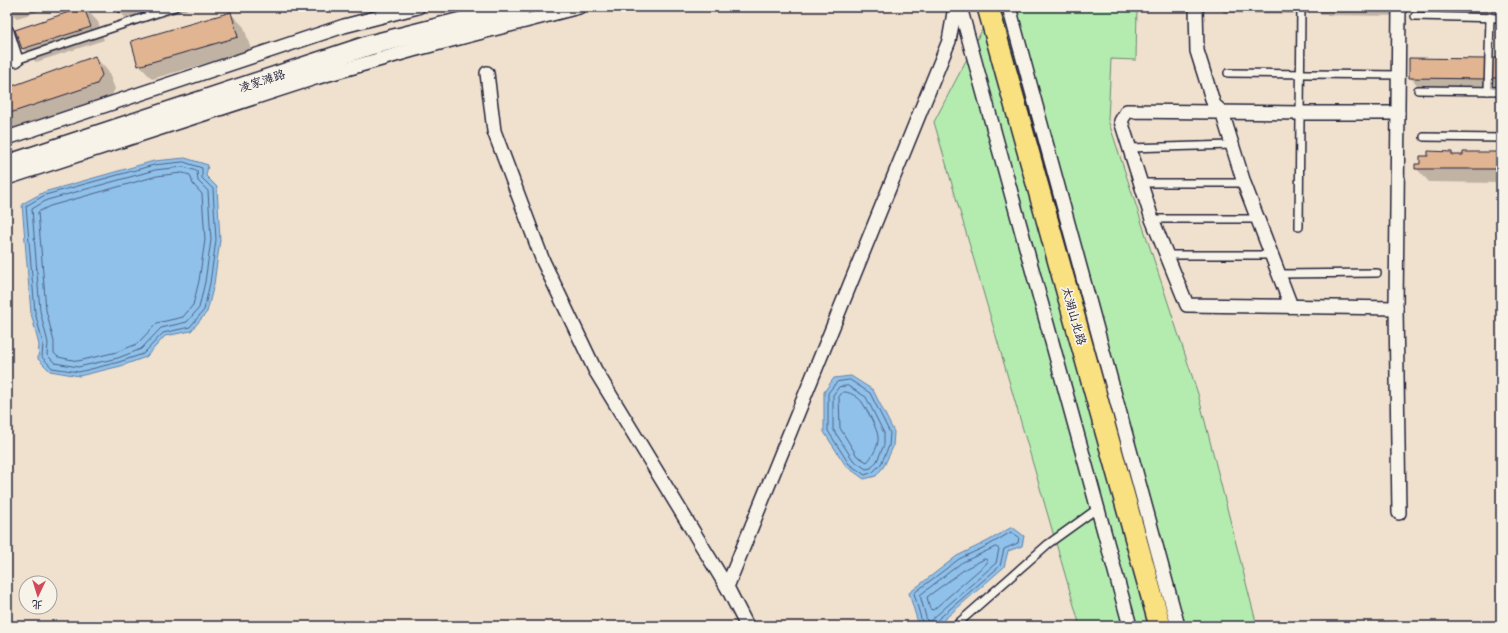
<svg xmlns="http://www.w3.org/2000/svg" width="1508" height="633" font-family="'Balsamiq Sans','LXGW WenKai TC',sans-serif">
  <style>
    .green { fill: #b4ecaf; stroke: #6b8775 }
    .water { fill: #8fc1eb; stroke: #6381a5 }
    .shadow { fill: #0003 }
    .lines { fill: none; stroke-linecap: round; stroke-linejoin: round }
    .shore { stroke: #4e6281; stroke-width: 1 }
    .building { fill: #e1b492; stroke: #22223b }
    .lane-casing { stroke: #22223b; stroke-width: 10 }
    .street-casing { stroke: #22223b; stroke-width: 16 }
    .secondary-casing { stroke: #22223b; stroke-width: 22 }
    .primary-casing { stroke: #22223b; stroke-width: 24 }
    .lane { stroke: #f7f3e8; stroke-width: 7 }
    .street { stroke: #f7f3e8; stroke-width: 13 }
    .secondary { stroke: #f7f3e8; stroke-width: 19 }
    .primary { stroke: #f9e181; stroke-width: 21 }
    .labels { text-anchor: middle; stroke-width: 3.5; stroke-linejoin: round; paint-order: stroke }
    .street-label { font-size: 12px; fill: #22223b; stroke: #f7f3e8 }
  </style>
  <rect width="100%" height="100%" fill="#f0e0ce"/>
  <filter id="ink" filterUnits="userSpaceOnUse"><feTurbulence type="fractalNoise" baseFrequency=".025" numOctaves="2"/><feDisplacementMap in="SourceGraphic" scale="8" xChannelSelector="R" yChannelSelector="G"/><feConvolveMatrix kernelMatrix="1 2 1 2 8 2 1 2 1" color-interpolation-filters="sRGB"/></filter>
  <g filter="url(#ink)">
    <polygon class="green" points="994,7 1137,7 1136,60 1111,59 1108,120 1198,394 1257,626 1080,626 934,122"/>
    <g class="water">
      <polygon points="185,158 208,165 206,176 217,187 220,240 214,284 207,312 191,331 165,336 146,357 121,366 79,376 50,371 38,359 39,345 31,313 22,204 44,192 154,161"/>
      <polygon points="851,376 873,390 894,432 893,447 884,466 876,476 864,479 846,466 824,432 824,392 834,378"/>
      <polygon points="1012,527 1024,536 1022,546 1008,551 1004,567 939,624 936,626 919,626 909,593 957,556 988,541"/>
    </g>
    <g class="shadow">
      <polygon points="7,7 36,7 37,12 17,18 7,9"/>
      <polygon points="118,7 186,7 187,10 133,26 120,12"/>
      <polygon points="1218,7 1308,7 1308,14 1224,13"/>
      <polygon points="1313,7 1405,7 1405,16 1321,15"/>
      <polygon points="1419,7 1501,7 1501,11 1422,10"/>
      <polygon points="85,8 98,22 104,40 36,62 23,49 17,30"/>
      <polygon points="230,13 244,27 251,50 152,79 139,65"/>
      <polygon points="95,57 108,71 115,89 110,98 7,132 7,89"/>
      <polygon points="1501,59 1501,86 1498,83 1498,92 1423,91 1410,77 1485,60 1493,68"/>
      <polygon points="1452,153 1455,156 1501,153 1501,183 1429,182 1416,168 1429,157"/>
    </g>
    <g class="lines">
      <g class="shore">
        <polygon points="184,162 202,168 202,178 213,189 216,240 210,283 204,310 190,327 163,333 143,354 119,362 79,372 52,368 42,357 43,344 35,312 26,206 45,195 154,165"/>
        <polygon points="184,167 197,171 198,181 208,191 211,240 205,282 199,308 187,322 161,328 141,349 118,358 78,367 55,363 47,355 48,343 40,311 32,209 47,200 155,170"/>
        <polygon points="183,173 190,175 193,184 202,194 205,240 199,281 193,305 183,317 157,323 137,344 117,352 78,361 58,357 54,353 54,342 46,310 38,212 50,206 157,176"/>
        <polygon points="850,380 870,393 890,433 889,446 881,464 873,472 865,475 849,464 828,431 828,393 837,382"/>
        <polygon points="848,386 866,397 884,433 884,445 877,461 871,468 866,469 853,460 833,429 833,395 839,387"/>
        <path d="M843,392C849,391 858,397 862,402C866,408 878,430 878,437C879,445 873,456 867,462L857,456L840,428L839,397Z"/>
        <polygon points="996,547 999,549 996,563 930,621 927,621 920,595 961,563"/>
        <polygon points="985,559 987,560 987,563 933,610 930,609 927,597 965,569"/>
        <polyline points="923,626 914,593 959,559 989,545 1011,532 1019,537 1018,543 1004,549 1000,566 936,621 934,626"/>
      </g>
    </g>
    <g class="building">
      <polygon points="84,7 91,27 22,49 15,30"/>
      <polygon points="117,7 139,7 119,13"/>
      <polygon points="231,12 238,37 138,66 131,41"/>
      <polygon points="95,56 102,75 97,84 7,114 7,88"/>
      <polygon points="1409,58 1485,59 1485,79 1409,78"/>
      <rect x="1492" y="58" width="9" height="20"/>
      <polygon points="1428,151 1452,152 1452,155 1463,155 1463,152 1501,152 1501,169 1415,169 1415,164 1420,164 1420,156 1428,156"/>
    </g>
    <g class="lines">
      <g class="lane-casing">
        <g id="lane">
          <polyline points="1415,16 1501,18"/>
          <polyline points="7,63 175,7"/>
          <polyline points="1228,73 1399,75"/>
          <polyline points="1418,90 1501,91"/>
          <polyline points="1488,91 1490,17"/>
          <polyline points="1424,137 1501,138"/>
          <polyline points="1129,148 1232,145"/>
          <polyline points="1140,183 1244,183"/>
          <polyline points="1152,219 1257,219"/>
          <polyline points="1299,227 1301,7"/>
          <polyline points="1167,255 1271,255"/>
          <polyline points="1278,274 1377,273"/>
          <polyline points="955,626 1048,544 1098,508"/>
        </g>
      </g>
      <g class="street-casing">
        <g id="street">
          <polyline points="960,7 1130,626"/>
          <polyline points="1009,7 1178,626"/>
          <polyline points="1196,7 1197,51 1214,105 1222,112 1244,183 1291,306"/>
          <polyline points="7,32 16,60"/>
          <polyline points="487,73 494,131 543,261 595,370 727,587 747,626"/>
          <polyline points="7,138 344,26 418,7"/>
          <polyline points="7,178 315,78 413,50 579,7"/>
          <polyline points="1396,308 1187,305 1152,219 1121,121 1127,111 1300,113 1398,113"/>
          <polyline points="1399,513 1396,308 1399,7"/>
          <polyline points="727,587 949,41 955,7"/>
        </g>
      </g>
      <g class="secondary-casing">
        <polyline id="secondary" points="7,165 370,45 521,7"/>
      </g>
      <g class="primary-casing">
        <polyline id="primary" points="988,7 1160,626"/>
      </g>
      <use href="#lane" class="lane"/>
      <use href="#street" class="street"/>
      <use href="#secondary" class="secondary"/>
      <use href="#primary" class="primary"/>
    </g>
  </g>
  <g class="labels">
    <g class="street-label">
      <text transform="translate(262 81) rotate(-18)" y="4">凌家滩路</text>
      <text transform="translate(1074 316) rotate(74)" y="4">太湖山北路</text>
    </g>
  </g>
  <rect width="1508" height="633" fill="none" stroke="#f7f3e8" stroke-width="24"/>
  <rect x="12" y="12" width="1484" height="609" fill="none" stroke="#22223b" stroke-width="1.5" filter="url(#ink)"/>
  <g transform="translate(38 595) rotate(184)"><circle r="19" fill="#f7f3e8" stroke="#a29fa3"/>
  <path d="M0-3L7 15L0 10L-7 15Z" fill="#d1495b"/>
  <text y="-6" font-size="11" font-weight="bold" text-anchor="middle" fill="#22223b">北</text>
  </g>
</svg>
